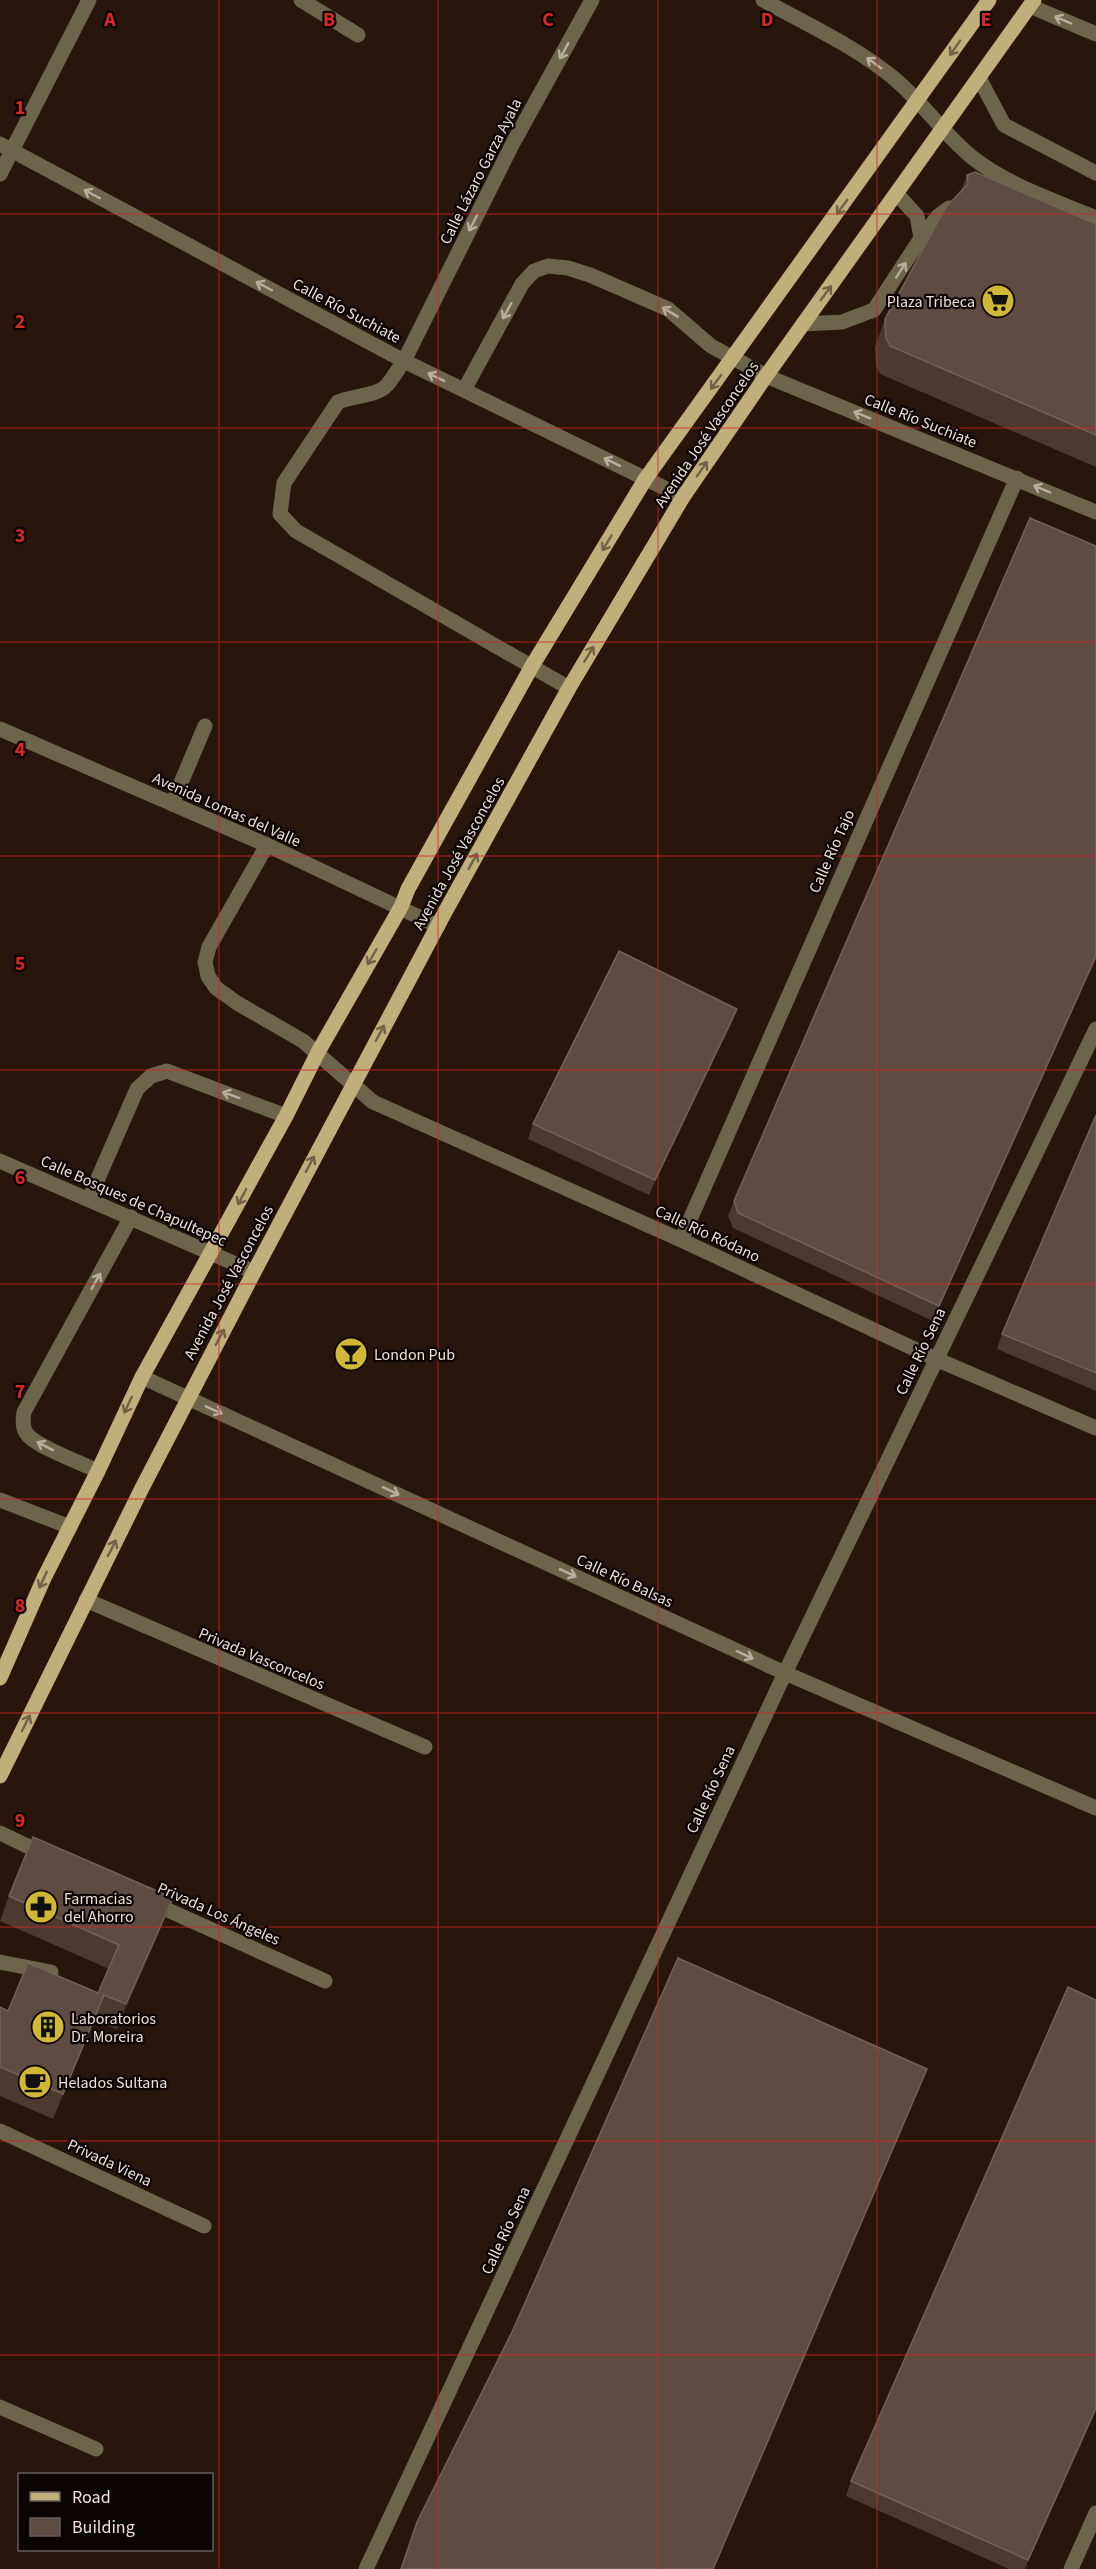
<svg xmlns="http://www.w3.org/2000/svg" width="1096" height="2569" font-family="'Source Sans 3',sans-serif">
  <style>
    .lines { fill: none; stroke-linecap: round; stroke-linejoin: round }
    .minor { stroke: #6c644b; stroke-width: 15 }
    .major { stroke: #c0af7b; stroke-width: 15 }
    .wall { fill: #4c392f }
    .shaded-wall { fill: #362319 }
    .building { fill: #5e4b41; stroke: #746259; stroke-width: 1.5 }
    .oneway { stroke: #baaea0 }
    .oneway2 { stroke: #6f6245 }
    .grid { fill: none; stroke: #d62828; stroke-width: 1.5; stroke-opacity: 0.55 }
    .labels { text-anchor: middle; stroke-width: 4.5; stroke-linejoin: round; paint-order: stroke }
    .street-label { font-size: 16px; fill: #eee0d9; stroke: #0b0402 }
    .poi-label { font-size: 16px; fill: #eee0d9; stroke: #0b0402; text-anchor: start }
    .grid-label { font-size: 20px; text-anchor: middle; font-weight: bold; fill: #d62828; stroke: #0b0402; stroke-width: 4.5; stroke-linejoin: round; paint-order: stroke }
  </style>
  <rect width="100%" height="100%" fill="#28150c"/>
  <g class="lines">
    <g class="minor">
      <polyline points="301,0 358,35"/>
      <path d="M763,0C808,25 857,47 896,80C924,104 944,135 973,158C1009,186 1054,200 1096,218"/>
      <polyline points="1030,6 1096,34"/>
      <polyline points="979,78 1004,125 1096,173"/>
      <polyline points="0,144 404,361 683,497"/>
      <polyline points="0,174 89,0"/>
      <polyline points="921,238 938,216 949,208"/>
      <polyline points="803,324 842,322 874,310 921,238 917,216 897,194"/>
      <polyline points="464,390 522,284 534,271 548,266 568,268 590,275 668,309 711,346 766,376 1096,512"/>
      <path d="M569,688L296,531L280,514L284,483L338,402C353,395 376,397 387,385C393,378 398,369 404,361L513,143L592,0"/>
      <polyline points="0,729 267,845 438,926"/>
      <polyline points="172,804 205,726"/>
      <polyline points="267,845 209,947 205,962 208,976 216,988 237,1003 303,1041 373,1102 681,1240 936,1359 1096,1428"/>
      <polyline points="0,1161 254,1272"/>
      <polyline points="89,1199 137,1089 151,1076 167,1071 286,1116"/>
      <polyline points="681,1240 1017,478"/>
      <polyline points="142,1377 785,1673 1096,1808"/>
      <path d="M98,1471C83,1464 35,1446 27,1434C22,1428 23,1419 24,1412L131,1217"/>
      <polyline points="0,1500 70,1527"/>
      <polyline points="86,1600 425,1747"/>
      <polyline points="0,1833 46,1855"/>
      <polyline points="150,1902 325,1981"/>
      <polyline points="0,1962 51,1972"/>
      <polyline points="0,2131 204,2226"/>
      <polyline points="0,2407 96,2449"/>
      <polyline points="366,2569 785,1673 1096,1029"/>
      <polyline points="1071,2569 1096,2513"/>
    </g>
    <g class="major">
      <polyline points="0,1678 44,1578 98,1471 142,1377 286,1116 318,1052 401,907 408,889 532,666 646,478 989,0"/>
      <polyline points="0,1776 141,1490 254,1272 445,912 569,688 683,497 766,376 1034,0"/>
    </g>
  </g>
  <g class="wall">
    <polygon points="967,175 1096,224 1096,467 880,374 876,366 875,347 885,319 961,191"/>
    <polygon points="1096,546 1096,959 933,1321 733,1228 728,1216 734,1201"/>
    <polygon points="737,1009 731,1024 649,1195 528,1139 533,1124"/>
    <polygon points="1096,1115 1096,1391 997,1349 1002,1334"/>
    <polygon points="9,1896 173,1898 163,1923 117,2029 95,2020 53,2119 0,2096 0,2007 8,2011 98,1993 109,1969 0,1921"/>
    <polygon points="1096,2000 1096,2411 1025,2569 1009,2569 846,2496 851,2481"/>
  </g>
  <g class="shaded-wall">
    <polygon points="1096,956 1096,959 933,1321 939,1306"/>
    <polygon points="737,1009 731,1024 649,1195 655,1180"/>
    <polygon points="173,1898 163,1923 117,2029 126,2004"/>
    <polygon points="104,1995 95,2020 53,2119 63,2094"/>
    <polygon points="927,2069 921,2084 714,2569 713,2569"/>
    <polygon points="1096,2408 1096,2411 1024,2569 1028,2560"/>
  </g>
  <g class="building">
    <polygon points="975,172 1096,224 1096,435 890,346 886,338 885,319 946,207 968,184 967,175"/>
    <polygon points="1030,518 1096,546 1096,956 939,1306 738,1213 734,1201"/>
    <polygon points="619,951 737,1009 655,1180 533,1124"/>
    <polygon points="1096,1115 1096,1373 1002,1334"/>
    <polygon points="33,1837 173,1898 126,2004 104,1995 63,2094 0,2067 0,2007 8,2011 28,1963 98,1993 119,1945 9,1896"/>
    <polygon points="678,1958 927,2069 713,2569 401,2569 417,2522 512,2332"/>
    <polygon points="1068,1987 1096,2000 1096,2408 1028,2560 851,2481"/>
  </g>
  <defs><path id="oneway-shaft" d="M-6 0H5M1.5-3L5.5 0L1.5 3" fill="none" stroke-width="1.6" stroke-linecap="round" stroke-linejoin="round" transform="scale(1.5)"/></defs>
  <g class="oneway">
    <use href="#oneway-shaft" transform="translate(1063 20) rotate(-157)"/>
    <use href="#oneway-shaft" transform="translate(564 51) rotate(119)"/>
    <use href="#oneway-shaft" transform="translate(874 63) rotate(-144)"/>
    <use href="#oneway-shaft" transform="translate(92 194) rotate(-152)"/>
    <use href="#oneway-shaft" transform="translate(473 223) rotate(117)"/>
    <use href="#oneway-shaft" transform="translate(901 270) rotate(-57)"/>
    <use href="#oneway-shaft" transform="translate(264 286) rotate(-152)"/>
    <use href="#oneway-shaft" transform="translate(507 311) rotate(119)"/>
    <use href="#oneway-shaft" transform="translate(670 312) rotate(-149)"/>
    <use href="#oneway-shaft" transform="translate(436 377) rotate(-154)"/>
    <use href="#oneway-shaft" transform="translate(862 415) rotate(-158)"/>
    <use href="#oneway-shaft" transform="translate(612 462) rotate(-154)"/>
    <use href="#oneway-shaft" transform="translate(1042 489) rotate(-157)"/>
    <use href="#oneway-shaft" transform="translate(231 1095) rotate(-160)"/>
    <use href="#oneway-shaft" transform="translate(96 1281) rotate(-61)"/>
    <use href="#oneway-shaft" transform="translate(214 1410) rotate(24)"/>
    <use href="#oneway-shaft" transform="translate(45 1446) rotate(-153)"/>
    <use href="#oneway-shaft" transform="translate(391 1491) rotate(25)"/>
    <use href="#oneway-shaft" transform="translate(568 1573) rotate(25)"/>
    <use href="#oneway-shaft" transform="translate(745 1655) rotate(25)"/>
  </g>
  <g class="oneway2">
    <use href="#oneway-shaft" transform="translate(955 48) rotate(125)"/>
    <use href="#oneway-shaft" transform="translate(842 207) rotate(126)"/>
    <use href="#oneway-shaft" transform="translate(826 293) rotate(-54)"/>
    <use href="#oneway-shaft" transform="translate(716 382) rotate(126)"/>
    <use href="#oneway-shaft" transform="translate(702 469) rotate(-55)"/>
    <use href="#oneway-shaft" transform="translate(607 543) rotate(121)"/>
    <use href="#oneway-shaft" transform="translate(589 654) rotate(-59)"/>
    <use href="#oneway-shaft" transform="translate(473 861) rotate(-61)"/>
    <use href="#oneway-shaft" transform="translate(372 957) rotate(120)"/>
    <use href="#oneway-shaft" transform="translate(380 1033) rotate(-62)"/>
    <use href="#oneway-shaft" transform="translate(310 1164) rotate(-62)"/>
    <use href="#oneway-shaft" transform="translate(242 1197) rotate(118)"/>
    <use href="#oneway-shaft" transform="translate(220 1337) rotate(-62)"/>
    <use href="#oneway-shaft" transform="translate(128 1405) rotate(115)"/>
    <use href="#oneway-shaft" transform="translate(112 1548) rotate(-63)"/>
    <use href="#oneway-shaft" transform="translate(43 1580) rotate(115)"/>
    <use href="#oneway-shaft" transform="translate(26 1723) rotate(-64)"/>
  </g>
  <path class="grid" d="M219,0V2569M438,0V2569M658,0V2569M877,0V2569M0,214H1096M0,428H1096M0,642H1096M0,856H1096M0,1070H1096M0,1284H1096M0,1499H1096M0,1713H1096M0,1927H1096M0,2141H1096M0,2355H1096"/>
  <defs>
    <g id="supermarket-disc" transform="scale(1.725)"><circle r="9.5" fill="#d0b736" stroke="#0b0402"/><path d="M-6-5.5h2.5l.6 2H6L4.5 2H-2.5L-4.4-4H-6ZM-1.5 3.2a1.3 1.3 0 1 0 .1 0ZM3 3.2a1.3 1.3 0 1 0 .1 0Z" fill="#111"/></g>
    <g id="bar-disc" transform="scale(1.725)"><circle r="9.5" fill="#d0b736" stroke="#0b0402"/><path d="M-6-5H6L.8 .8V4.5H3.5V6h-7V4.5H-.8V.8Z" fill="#111"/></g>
    <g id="pharmacy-disc" transform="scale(1.725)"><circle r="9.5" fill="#d0b736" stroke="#0b0402"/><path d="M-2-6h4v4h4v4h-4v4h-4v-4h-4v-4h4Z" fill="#111"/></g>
    <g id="building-disc" transform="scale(1.725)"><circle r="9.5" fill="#d0b736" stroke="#0b0402"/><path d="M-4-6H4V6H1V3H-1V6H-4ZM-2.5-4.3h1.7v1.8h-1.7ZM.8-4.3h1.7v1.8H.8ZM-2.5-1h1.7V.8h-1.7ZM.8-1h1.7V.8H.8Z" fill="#111"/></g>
    <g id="cafe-disc" transform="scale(1.725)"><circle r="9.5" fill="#d0b736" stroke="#0b0402"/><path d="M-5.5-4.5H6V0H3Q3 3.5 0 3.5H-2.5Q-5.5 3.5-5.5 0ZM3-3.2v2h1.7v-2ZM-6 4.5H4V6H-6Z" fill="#111"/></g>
  </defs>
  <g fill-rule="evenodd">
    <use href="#supermarket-disc" x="998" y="301"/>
    <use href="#bar-disc" x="351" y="1354"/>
    <use href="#pharmacy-disc" x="41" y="1907"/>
    <use href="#building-disc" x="48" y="2027"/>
    <use href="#cafe-disc" x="35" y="2082"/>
  </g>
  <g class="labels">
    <g class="street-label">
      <text transform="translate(480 171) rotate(-63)" y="6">Calle Lázaro Garza Ayala</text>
      <text transform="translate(347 310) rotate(28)" y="6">Calle Río Suchiate</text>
      <text transform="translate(921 420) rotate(22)" y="6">Calle Río Suchiate</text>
      <text transform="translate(706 434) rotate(-56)" y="6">Avenida José Vasconcelos</text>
      <text transform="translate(227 809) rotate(24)" y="6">Avenida Lomas del Valle</text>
      <text transform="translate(831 851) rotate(-66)" y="6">Calle Río Tajo</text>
      <text transform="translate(458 853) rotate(-61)" y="6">Avenida José Vasconcelos</text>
      <text transform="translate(134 1200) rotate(24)" y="6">Calle Bosques de Chapultepec</text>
      <text transform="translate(708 1233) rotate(25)" y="6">Calle Río Ródano</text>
      <text transform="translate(228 1282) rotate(-62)" y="6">Avenida José Vasconcelos</text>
      <text transform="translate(920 1351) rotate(-64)" y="6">Calle Río Sena</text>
      <text transform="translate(625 1580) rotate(25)" y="6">Calle Río Balsas</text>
      <text transform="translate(262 1658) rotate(23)" y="6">Privada Vasconcelos</text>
      <text transform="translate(710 1789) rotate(-65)" y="6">Calle Río Sena</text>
      <text transform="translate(219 1913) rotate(24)" y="6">Privada Los Ángeles</text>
      <text transform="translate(110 2162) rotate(25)" y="6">Privada Viena</text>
      <text transform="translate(505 2230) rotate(-65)" y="6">Calle Río Sena</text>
    </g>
    <g class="poi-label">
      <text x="975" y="307" text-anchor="end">Plaza Tribeca</text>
      <text x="374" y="1360">London Pub</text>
      <text x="64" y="1904">Farmacias<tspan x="64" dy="18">del Ahorro</tspan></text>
      <text x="71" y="2024">Laboratorios<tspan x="71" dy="18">Dr. Moreira</tspan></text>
      <text x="58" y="2088">Helados Sultana</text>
    </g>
  </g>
  <g class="grid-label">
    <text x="110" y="26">A</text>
    <text x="329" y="26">B</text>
    <text x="548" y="26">C</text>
    <text x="767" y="26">D</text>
    <text x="986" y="26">E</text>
    <text x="20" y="114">1</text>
    <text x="20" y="328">2</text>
    <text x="20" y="542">3</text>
    <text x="20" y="756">4</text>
    <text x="20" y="970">5</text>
    <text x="20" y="1184">6</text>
    <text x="20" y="1398">7</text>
    <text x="20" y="1612">8</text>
    <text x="20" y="1827">9</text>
  </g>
  <rect x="18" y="2473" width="195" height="78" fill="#0b0402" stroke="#665c58" stroke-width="1.5"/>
  <rect x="30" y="2492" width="30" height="9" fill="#c0af7b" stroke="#665c58" stroke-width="1.5"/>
  <text x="72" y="2503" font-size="18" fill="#eee0d9">Road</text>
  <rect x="30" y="2518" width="30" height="18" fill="#5e4b41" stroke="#665c58" stroke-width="1.5"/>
  <text x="72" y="2533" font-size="18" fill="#eee0d9">Building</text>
</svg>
